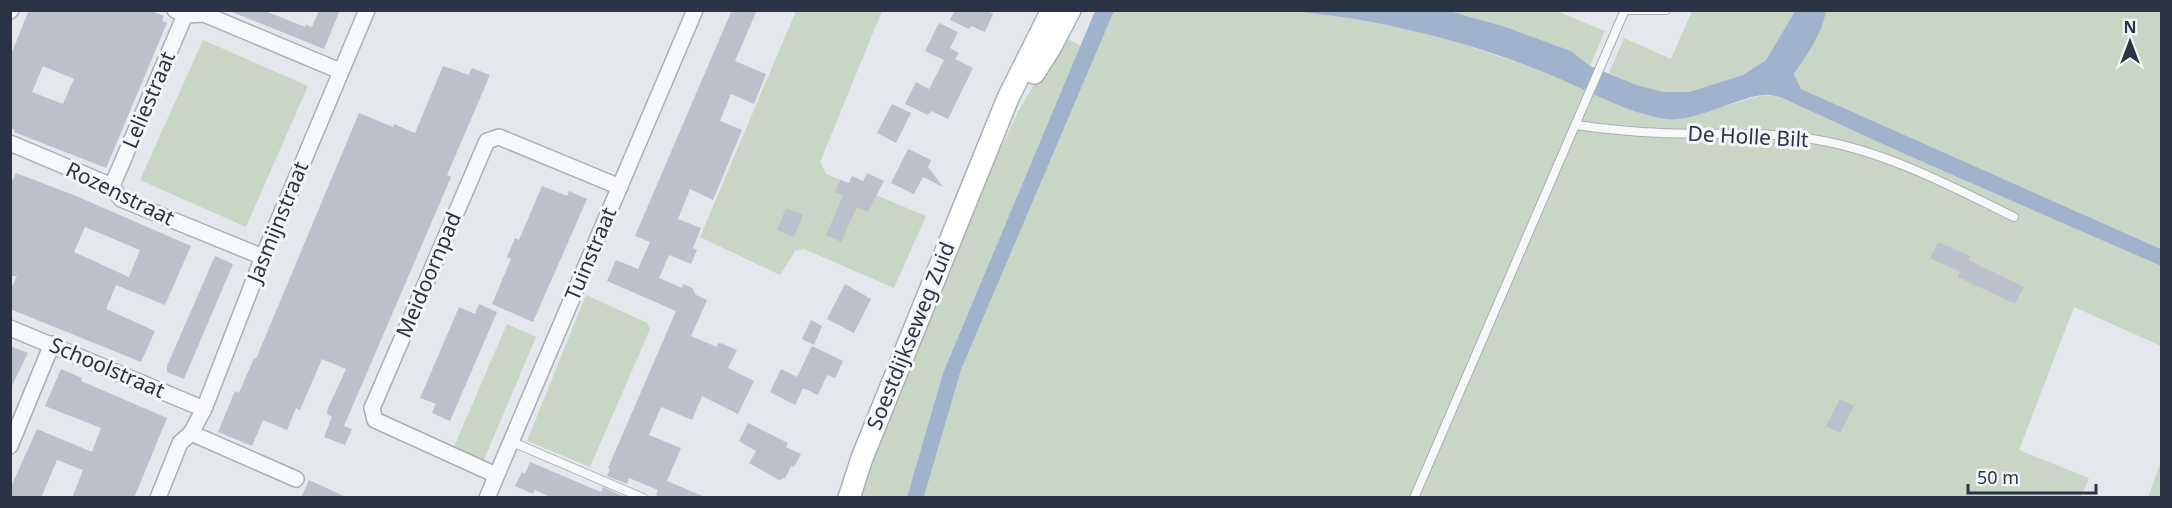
<svg xmlns="http://www.w3.org/2000/svg" width="2172" height="508" font-family="'Noto Sans',sans-serif">
  <style>
    .green { fill: #c9d6c5 }
    .water { fill: #9fb4cc }
    .building { fill: #bbc0ca; fill-rule: evenodd }
    .lines { fill: none; stroke-linecap: round; stroke-linejoin: round }
    .lane-casing { stroke: #a9aeb7; stroke-width: 10 }
    .street-casing { stroke: #a9aeb7; stroke-width: 18 }
    .secondary-casing { stroke: #a9aeb7; stroke-width: 24 }
    .lane { stroke: #f7f8fa; stroke-width: 8 }
    .street { stroke: #f7f8fa; stroke-width: 15 }
    .secondary { stroke: #fff; stroke-width: 21 }
    .labels { text-anchor: middle; stroke-width: 6; stroke-linejoin: round; paint-order: stroke }
    .street-label { font-size: 21px; fill: #2b3445; stroke: #f4f6f9 }
  </style>
  <rect width="100%" height="100%" fill="#e4e7ec"/>
  <g class="green">
    <polygon points="796,11 882,11 820,162 826,174 926,216 894,288 804,249 795,251 780,275 700,237"/>
    <polygon points="1114,11 1291,11 1323,14 1400,27 1463,44 1545,72 1648,116 1668,119 1685,117 1763,95 1780,97 1900,152 2161,266 2161,346 2074,307 2019,450 2089,478 2081,497 924,498 961,370"/>
    <polygon points="1449,11 1557,11 1605,31 1590,66 1571,51 1506,27"/>
    <polygon points="1692,11 1795,11 1766,60 1743,75 1689,92 1663,92 1637,85 1609,73 1624,38 1671,59"/>
    <polygon points="1815,11 2161,11 2161,249 1801,89 1794,75 1799,67"/>
    <polygon points="1062,36 1081,46 943,373 907,497 860,498 891,410 981,191 1018,112"/>
    <polygon points="203,40 308,86 246,227 140,180"/>
    <polygon points="586,295 647,323 650,329 590,467 527,441"/>
    <polygon points="507,324 536,337 483,462 453,449"/>
    <polygon points="2161,461 2161,497 2148,497"/>
  </g>
  <g class="water">
    <polygon points="1095,11 1114,11 961,370 924,497 907,497 943,373"/>
    <path d="M1291,11H1449L1506,27L1571,51L1590,66L1637,85L1663,92H1689L1743,75L1766,60L1795,11H1826C1822,34 1807,55 1794,74L1801,89L2161,249V266L1900,152L1780,97C1774,96 1767,94 1762,95C1733,99 1693,123 1665,119C1629,114 1581,87 1546,73C1465,40 1378,19 1291,11Z"/>
  </g>
  <g class="building">
    <path d="M29,10H148L164,16L162,21L167,23L106,168L14,132L15,130L10,128V57ZM43,66L74,79L63,104L32,92Z"/>
    <polygon points="227,10 269,10 268,12 305,27 306,25 312,27 319,10 340,10 324,49"/>
    <polygon points="732,10 757,10 735,61 766,74 754,104 731,94 720,121 742,130 713,200 690,189 678,219 701,228 693,248 697,250 691,264 669,255 659,278 682,288 683,284 692,288 696,295 707,300 691,336 717,347 718,343 721,344 721,343 737,350 728,368 754,381 738,414 702,396 692,420 661,407 649,435 681,448 667,481 705,497 663,498 656,495 658,490 629,478 627,484 607,476 610,469 608,468 676,311 607,281 616,260 638,269 650,242 635,236"/>
    <polygon points="955,10 986,10 993,14 985,32 971,26 969,29 950,20"/>
    <polygon points="939,23 958,32 950,48 959,53 955,59 973,68 948,119 931,111 928,115 905,104 916,82 929,89 944,60 925,51"/>
    <polygon points="443,66 469,75 472,68 490,75 447,175 451,177 344,426 352,429 345,445 324,437 332,417 327,414 328,408 346,369 322,359 300,410 296,408 287,430 263,420 252,446 218,432 235,391 239,393 254,358 256,359 359,113 393,127 394,124 415,133"/>
    <polygon points="892,104 911,113 896,143 877,133"/>
    <polygon points="908,149 931,160 928,167 943,187 923,177 914,194 891,183"/>
    <path d="M16,173L76,196L191,246L165,305L116,285L106,309L155,331L141,362L10,309V291L17,276H10V185ZM85,227L140,250L129,277L74,252Z"/>
    <polygon points="867,173 884,181 868,212 857,207 841,242 826,235 843,196 835,192 840,180 849,183 852,176 863,181"/>
    <polygon points="542,186 567,196 569,191 587,199 533,322 492,304 511,259 507,257 515,238 519,240"/>
    <polygon points="786,208 803,215 794,237 777,230"/>
    <polygon points="1938,242 1970,256 1968,260 2024,287 2015,304 1958,277 1960,272 1930,258"/>
    <polygon points="215,256 233,264 184,379 167,372 167,366"/>
    <polygon points="845,284 871,299 854,333 827,319"/>
    <polygon points="479,304 497,312 450,421 432,413 436,404 420,398 459,307 475,314"/>
    <polygon points="811,320 822,326 814,345 802,339"/>
    <polygon points="10,346 28,353 10,390"/>
    <polygon points="812,346 843,361 835,378 827,375 818,395 803,388 795,405 770,392 781,369 797,377"/>
    <polygon points="61,369 82,378 81,381 167,418 134,498 72,498 83,470 57,460 41,498 10,498 10,489 37,429 92,452 101,428 45,406"/>
    <polygon points="1840,399 1854,406 1840,433 1826,426"/>
    <polygon points="748,423 788,443 786,447 801,454 794,467 791,466 786,477 779,480 749,463 756,451 739,441"/>
    <polygon points="530,462 601,492 603,487 622,496 621,498 552,498 535,490 533,494 515,486 522,472 525,474"/>
    <polygon points="309,480 348,498 301,498"/>
  </g>
  <g class="lines">
    <g class="lane-casing">
      <g id="lane">
        <polyline points="1623,10 1666,10"/>
        <path d="M1576,125C1604,129 1634,132 1662,133C1714,135 1766,131 1818,140C1887,152 1951,186 2014,217"/>
        <polyline points="510,441 643,498"/>
        <polyline points="1414,498 1624,12"/>
      </g>
    </g>
    <g class="street-casing">
      <g id="street">
        <polyline points="175,10 185,15 204,14 340,71"/>
        <polyline points="10,11 11,10"/>
        <polyline points="10,143 112,186 121,199 263,257"/>
        <polyline points="112,186 185,15"/>
        <polyline points="10,328 204,409"/>
        <polyline points="191,433 296,479"/>
        <polyline points="10,446 52,344"/>
        <polyline points="496,475 375,420 372,408 376,399 487,141 499,137 620,187"/>
        <polyline points="158,498 180,443 191,433 204,409 263,257 367,10"/>
        <polyline points="487,498 695,10"/>
      </g>
    </g>
    <g class="secondary-casing">
      <g id="secondary">
        <polyline points="1034,73 1050,48 1070,10"/>
        <polyline points="849,498 862,458 1008,98 1052,10"/>
      </g>
    </g>
    <use href="#lane" class="lane"/>
    <use href="#street" class="street"/>
    <use href="#secondary" class="secondary"/>
  </g>
  <g class="labels">
    <g class="street-label">
      <text transform="translate(149 100) rotate(-67)" y="7">Leliestraat</text>
      <text transform="translate(1748 137) rotate(3)" y="7">De Holle Bilt</text>
      <text transform="translate(120 194) rotate(26)" y="7">Rozenstraat</text>
      <text transform="translate(278 222) rotate(-68)" y="7">Jasmijnstraat</text>
      <text transform="translate(591 254) rotate(-67)" y="7">Tuinstraat</text>
      <text transform="translate(429 275) rotate(-67)" y="7">Meidoornpad</text>
      <text transform="translate(911 336) rotate(-68)" y="7">Soestdijkseweg Zuid</text>
      <text transform="translate(107 368) rotate(23)" y="7">Schoolstraat</text>
    </g>
  </g>
  <rect width="2172" height="508" fill="none" stroke="#2b3445" stroke-width="24"/>
  <g transform="translate(2130 42)" stroke="#f4f6f9" stroke-width="4.5" paint-order="stroke">
  <path d="M0-4.5L10 22L0 15L-10 22Z" fill="#2b3445"/>
  <text y="-9" font-size="16" font-weight="bold" text-anchor="middle" fill="#2b3445">N</text>
  </g>
  <path d="M1968 484v9h128v-9" fill="none" stroke="#2b3445" stroke-width="3"/>
  <text x="1977" y="484" font-size="18" fill="#2b3445" stroke="#f4f6f9" stroke-width="4.5" paint-order="stroke">50 m</text>
</svg>
